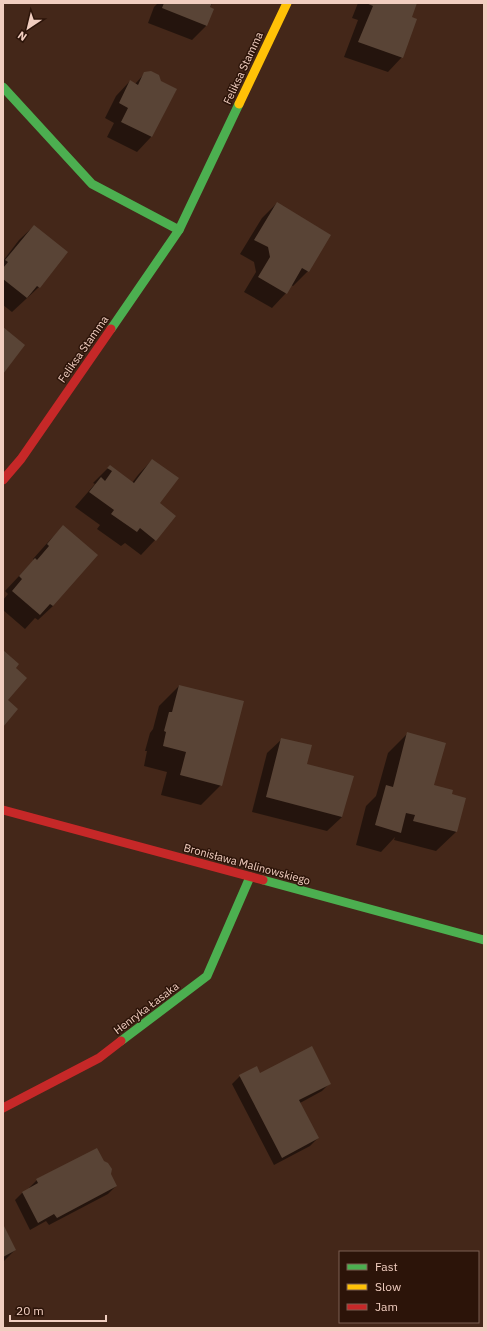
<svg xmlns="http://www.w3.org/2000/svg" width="487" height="1331" font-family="'IBM Plex Sans',sans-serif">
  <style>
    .shadow { fill: #0007 }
    .building { fill: #594436 }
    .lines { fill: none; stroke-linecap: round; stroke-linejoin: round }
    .fast { stroke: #4caf50; stroke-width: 9 }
    .slow { stroke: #ffc107; stroke-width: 9 }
    .jam { stroke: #c62828; stroke-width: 9 }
    .labels { text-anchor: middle; stroke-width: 3; stroke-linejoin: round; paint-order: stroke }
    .street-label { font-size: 11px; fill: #f1cec0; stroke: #2c1409 }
  </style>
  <rect width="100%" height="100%" fill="#442719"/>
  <g class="shadow">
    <polygon points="158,3 213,3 209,8 206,26 192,40 148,23 154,7"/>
    <polygon points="358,3 416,3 411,18 402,57 388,72 344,57 358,20 352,18"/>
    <polygon points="145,73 176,90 151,137 137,152 107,137 114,123 105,118 116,96 130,81 135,84"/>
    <polygon points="277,203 330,235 308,271 293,286 291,285 286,293 272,308 244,292 256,272 254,262 240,254 262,218"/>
    <polygon points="34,226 39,287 12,312 3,305 3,261 19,240"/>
    <polygon points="152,460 158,503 175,516 155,540 141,555 125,543 121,546 97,529 100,525 75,507 95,484 93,483 110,466 132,483 138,475"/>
    <polygon points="63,527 53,606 38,620 35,618 25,629 3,610 3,600 8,594 5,591 34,560 33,559 49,541"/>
    <polygon points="179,686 221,785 201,805 161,795 167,772 144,766 147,751 145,751 150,733 153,729 159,706"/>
    <polygon points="408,733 456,832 436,851 394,840 395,837 381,852 356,845 366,806 376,796 388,753"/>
    <polygon points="282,739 342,817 327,831 252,812 267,753"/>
    <polygon points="260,1074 330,1083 322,1091 300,1103 318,1138 310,1146 274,1165 232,1084 240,1076"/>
    <polygon points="110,1174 116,1186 108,1194 49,1225 46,1221 30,1230 15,1200 22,1193 30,1189 29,1188 37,1180"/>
    <polygon points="3,1227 15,1250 3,1262"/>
  </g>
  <g class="building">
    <polygon points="164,3 212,3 210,7 214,9 207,26 162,8"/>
    <polygon points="366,3 417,3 412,17 417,19 403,58 358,42 373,6"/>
    <polygon points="151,71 159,75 161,81 177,89 152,137 121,122 128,108 119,103 130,80 138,85 144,72"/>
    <polygon points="277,202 331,235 309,272 302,268 287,294 258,277 270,257 268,247 254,240"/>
    <polygon points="34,225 68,252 40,288 37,286 27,298 3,279 3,268 8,262 5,260"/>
    <polygon points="3,327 25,345 3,374"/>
    <polygon points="152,459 179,478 160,503 176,516 156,541 140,528 137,532 111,514 114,510 89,492 101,477 105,481 112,471 107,468 110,465 134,483"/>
    <polygon points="63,525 98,555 53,606 50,604 40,615 12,591 22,579 19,576 35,558 37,560 49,546 47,544"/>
    <polygon points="3,650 19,664 16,668 27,678 8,700 18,709 3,727"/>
    <polygon points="179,685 244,701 222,786 180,775 186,752 163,746 166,732 164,731 169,712 172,712"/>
    <polygon points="407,732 446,743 434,785 453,790 452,794 466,798 457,832 413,821 415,815 406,813 401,833 375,825 386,785 393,787"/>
    <polygon points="281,738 312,745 307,764 354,776 342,817 266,797"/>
    <polygon points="312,1046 331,1084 299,1100 319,1138 282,1158 239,1075 257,1066 260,1073"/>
    <polygon points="97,1148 104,1161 108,1163 112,1169 111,1174 117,1186 57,1218 54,1214 38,1223 22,1192 38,1183 36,1179"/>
    <polygon points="3,1224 16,1250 3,1257"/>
  </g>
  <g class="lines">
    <g class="fast">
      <polyline points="3,87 92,184 179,230"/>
      <polyline points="111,329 179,230 239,104"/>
      <polyline points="263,880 484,940"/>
      <polyline points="121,1041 207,976 250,877"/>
    </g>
    <polyline class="slow" points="239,104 287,3"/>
    <g class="jam">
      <polyline points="3,480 21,459 111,329"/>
      <polyline points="3,810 263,880"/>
      <polyline points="3,1108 99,1058 121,1041"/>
    </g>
  </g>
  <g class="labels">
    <g class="street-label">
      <text transform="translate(243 68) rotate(-65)" y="4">Feliksa Stamma</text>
      <text transform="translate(83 349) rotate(-55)" y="4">Feliksa Stamma</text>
      <text transform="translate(247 864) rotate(15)" y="4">Bronisława Malinowskiego</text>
      <text transform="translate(146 1008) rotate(-37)" y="4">Henryka Łasaka</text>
    </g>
  </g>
  <rect width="487" height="1331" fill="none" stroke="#f1cec0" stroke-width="8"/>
  <rect x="339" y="1251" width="140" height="72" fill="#2c1409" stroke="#7b5e52"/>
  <rect x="347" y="1264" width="20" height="6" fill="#4caf50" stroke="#7b5e52"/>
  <text x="375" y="1271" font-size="12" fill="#f1cec0">Fast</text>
  <rect x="347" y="1284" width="20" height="6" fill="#ffc107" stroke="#7b5e52"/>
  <text x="375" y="1291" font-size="12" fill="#f1cec0">Slow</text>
  <rect x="347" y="1304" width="20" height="6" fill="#c62828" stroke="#7b5e52"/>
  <text x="375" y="1311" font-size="12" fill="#f1cec0">Jam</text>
  <g transform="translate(28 28) rotate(215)" stroke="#2c1409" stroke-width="3" paint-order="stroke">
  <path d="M0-3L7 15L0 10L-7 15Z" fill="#f1cec0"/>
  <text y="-6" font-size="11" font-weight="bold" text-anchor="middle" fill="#f1cec0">N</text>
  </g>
  <path d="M10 1315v6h96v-6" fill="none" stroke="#f1cec0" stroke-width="2"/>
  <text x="16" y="1315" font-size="12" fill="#f1cec0" stroke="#2c1409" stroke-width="3" paint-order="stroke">20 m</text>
</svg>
